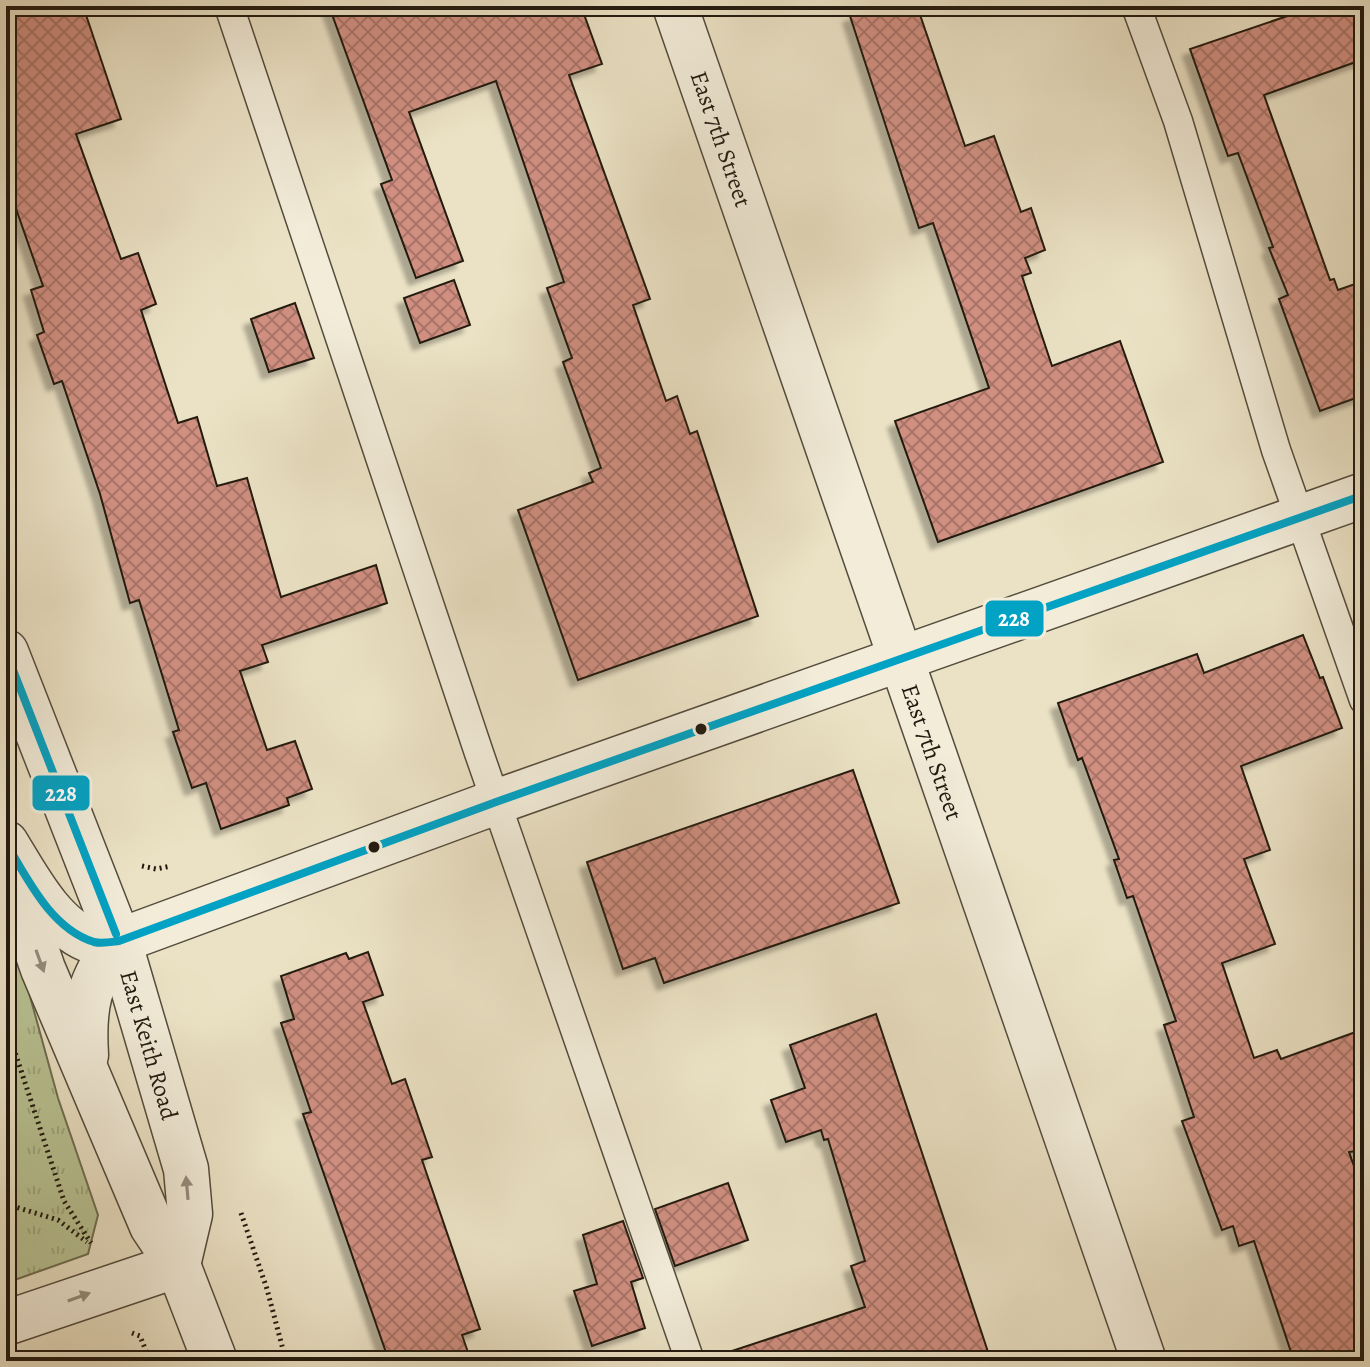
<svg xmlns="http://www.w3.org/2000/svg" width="1370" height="1367" font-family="Alegreya,serif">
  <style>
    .grass { fill: url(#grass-tufts); stroke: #6e6e52; stroke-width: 2 }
    .building { fill: url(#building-cross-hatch); stroke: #221a10; stroke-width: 2; filter: url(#shadow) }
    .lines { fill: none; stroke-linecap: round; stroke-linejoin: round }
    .service-casing { stroke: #544c3d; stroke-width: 31 }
    .minor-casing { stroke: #544c3d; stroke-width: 47 }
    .tertiary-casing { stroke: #544c3d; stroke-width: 47 }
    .path { stroke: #221a10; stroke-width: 5; stroke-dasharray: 2 4; stroke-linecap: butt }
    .service { stroke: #f2ecd9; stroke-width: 28 }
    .minor { stroke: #f2ecd9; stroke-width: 44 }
    .tertiary { stroke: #f2ecd9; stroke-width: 44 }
    .bus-1-casing { stroke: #f2ecd9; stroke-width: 14 }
    .bus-1 { stroke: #02a2c4; stroke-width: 8 }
    .oneway { fill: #948e7f }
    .bus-dot { fill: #221a10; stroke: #f2ecd9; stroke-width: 3 }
    .labels { text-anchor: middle; stroke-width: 7; stroke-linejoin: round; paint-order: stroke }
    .street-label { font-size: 24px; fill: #221a10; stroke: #f2ecd9 }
    .line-badge { stroke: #f2ecd9; stroke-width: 3 }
    .badge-label { font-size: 22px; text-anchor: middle; font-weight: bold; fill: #fff }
  </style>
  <defs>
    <pattern id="grass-tufts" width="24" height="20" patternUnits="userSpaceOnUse" patternTransform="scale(2)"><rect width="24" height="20" fill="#b9c394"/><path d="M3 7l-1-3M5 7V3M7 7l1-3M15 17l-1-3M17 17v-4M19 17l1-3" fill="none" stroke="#9fa77f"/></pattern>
    <pattern id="building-cross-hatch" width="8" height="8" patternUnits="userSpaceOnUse" patternTransform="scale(2)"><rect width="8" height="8" fill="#d08f81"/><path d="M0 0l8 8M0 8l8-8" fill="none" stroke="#a87468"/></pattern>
    <filter id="shadow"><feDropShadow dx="-7" dy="7" stdDeviation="2" flood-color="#0004"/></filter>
  </defs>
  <rect width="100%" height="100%" fill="#ebe2c5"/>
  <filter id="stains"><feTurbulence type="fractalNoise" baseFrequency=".0025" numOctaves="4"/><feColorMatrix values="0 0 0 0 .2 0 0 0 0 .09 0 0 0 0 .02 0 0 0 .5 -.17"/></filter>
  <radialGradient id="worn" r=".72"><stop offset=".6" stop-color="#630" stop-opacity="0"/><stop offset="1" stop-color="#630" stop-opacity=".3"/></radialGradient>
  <polygon class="grass" points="6,909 58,1098 98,1215 88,1254 6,1283"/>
  <g class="building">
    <polygon points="6,6 83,6 121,119 76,134 121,259 138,253 156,304 141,310 178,423 197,417 217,486 247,478 281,597 376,565 387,603 262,645 268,662 240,671 267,750 295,741 312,789 287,798 289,805 221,829 206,783 192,788 173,732 179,730 139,600 130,603 100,494 62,381 54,384 37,335 44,332 31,290 43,286 6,180"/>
    <polygon points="329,6 581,6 602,64 569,75 650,299 633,305 666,401 677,396 690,434 697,431 758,616 578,680 518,510 593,482 589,473 601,468 563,362 572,358 547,288 564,282 496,81 409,112 463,261 416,278 381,184 392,180"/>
    <polygon points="880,6 917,6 965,146 994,136 1021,212 1031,208 1045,250 1025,258 1031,273 1022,276 1052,366 1120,341 1163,462 938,542 895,421 989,388 933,223 919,228 850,16"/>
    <polygon points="1317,6 1364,6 1364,59 1264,95 1330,280 1334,279 1338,290 1364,281 1364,395 1320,411 1279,299 1288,295 1269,248 1273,247 1238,153 1228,156 1190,49"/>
    <polygon points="454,280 470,325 420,343 404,298"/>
    <polygon points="295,303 314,358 269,372 251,319"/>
    <polygon points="1303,635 1320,678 1323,677 1342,728 1241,766 1270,850 1244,859 1275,944 1222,963 1254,1058 1277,1050 1281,1059 1364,1029 1364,1150 1349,1152 1364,1194 1364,1361 1294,1361 1254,1241 1239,1246 1233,1226 1222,1230 1182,1121 1194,1117 1164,1025 1176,1021 1133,896 1127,898 1114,860 1119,859 1082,758 1078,760 1058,703 1197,654 1204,673"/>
    <polygon points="853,770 899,903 664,983 655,958 623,969 587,862"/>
    <polygon points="368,952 383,995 363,1002 392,1084 405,1079 432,1157 422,1160 480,1329 462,1335 471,1361 389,1361 303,1114 311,1112 281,1023 294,1019 281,976 346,953 349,959"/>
    <polygon points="876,1014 991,1361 728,1361 726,1353 865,1307 851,1266 865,1261 828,1139 824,1140 821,1130 786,1142 771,1100 805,1088 790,1045"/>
    <polygon points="728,1183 748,1240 675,1266 655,1209"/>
    <polygon points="623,1221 643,1278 631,1282 645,1328 592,1346 574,1291 597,1284 583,1235"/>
  </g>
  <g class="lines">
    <g class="service-casing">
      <g id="service">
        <polyline points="229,6 479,753 690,1361"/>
        <polyline points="1136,6 1178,121 1276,450 1364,700"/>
      </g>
    </g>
    <g class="minor-casing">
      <g id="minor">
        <polyline points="675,6 1144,1361"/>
        <polyline points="6,1323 178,1265"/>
      </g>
    </g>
    <g class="tertiary-casing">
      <g id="tertiary">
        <polyline points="6,652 119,941 186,1169 190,1214 178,1265"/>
        <path d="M6,843C27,877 53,929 94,942C102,944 111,942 119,941L496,802L1364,495"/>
        <polyline points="10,874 43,969 152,1226 178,1265 215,1361"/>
        <path d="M86,1055C83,1007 88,980 119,941"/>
      </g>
    </g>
    <g class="path">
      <polyline points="142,866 156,869 171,866"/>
      <polyline points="6,1025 64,1201 91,1243"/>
      <polyline points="6,1204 58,1220 87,1242"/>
      <polyline points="241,1213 267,1289 286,1361"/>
      <polyline points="132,1333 140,1336 150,1361"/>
    </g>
    <use href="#service" class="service"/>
    <use href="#minor" class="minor"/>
    <use href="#tertiary" class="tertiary"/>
    <g class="bus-1-casing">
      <g id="bus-1">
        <polyline points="6,652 116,934"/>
        <path d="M6,843C27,878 51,929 94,942C102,944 111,942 119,941L496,802L1364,495"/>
      </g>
    </g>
    <use href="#bus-1" class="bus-1"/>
  </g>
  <defs><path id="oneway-solid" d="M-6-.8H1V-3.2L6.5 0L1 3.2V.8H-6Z" transform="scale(2)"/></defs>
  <g class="oneway">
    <use href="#oneway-solid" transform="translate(40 961) rotate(70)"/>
    <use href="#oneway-solid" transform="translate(187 1188) rotate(-95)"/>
    <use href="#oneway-solid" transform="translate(79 1297) rotate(-20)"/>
  </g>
  <g class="bus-dot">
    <circle cx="701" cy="729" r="7"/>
    <circle cx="374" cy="847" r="7"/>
  </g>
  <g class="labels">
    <g class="street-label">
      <text transform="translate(721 139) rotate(71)" y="8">East 7th Street</text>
      <text transform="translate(932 752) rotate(71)" y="8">East 7th Street</text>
      <text transform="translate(149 1045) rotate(74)" y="8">East Keith Road</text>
    </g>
  </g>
  <g class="line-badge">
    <rect x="984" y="599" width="61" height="39" rx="8" fill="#02a2c4"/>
    <rect x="31" y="774" width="60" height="38" rx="8" fill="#02a2c4"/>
  </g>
  <g class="badge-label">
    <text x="1014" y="626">228</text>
    <text x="61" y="801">228</text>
  </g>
  <rect width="1370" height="1367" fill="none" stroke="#ebe2c5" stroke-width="32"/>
  <rect x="8" y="8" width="1354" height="1351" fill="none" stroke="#221a10" stroke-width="4"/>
  <rect x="16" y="16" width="1338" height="1335" fill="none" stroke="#221a10" stroke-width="2"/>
  <rect width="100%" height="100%" filter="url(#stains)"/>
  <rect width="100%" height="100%" fill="url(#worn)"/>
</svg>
